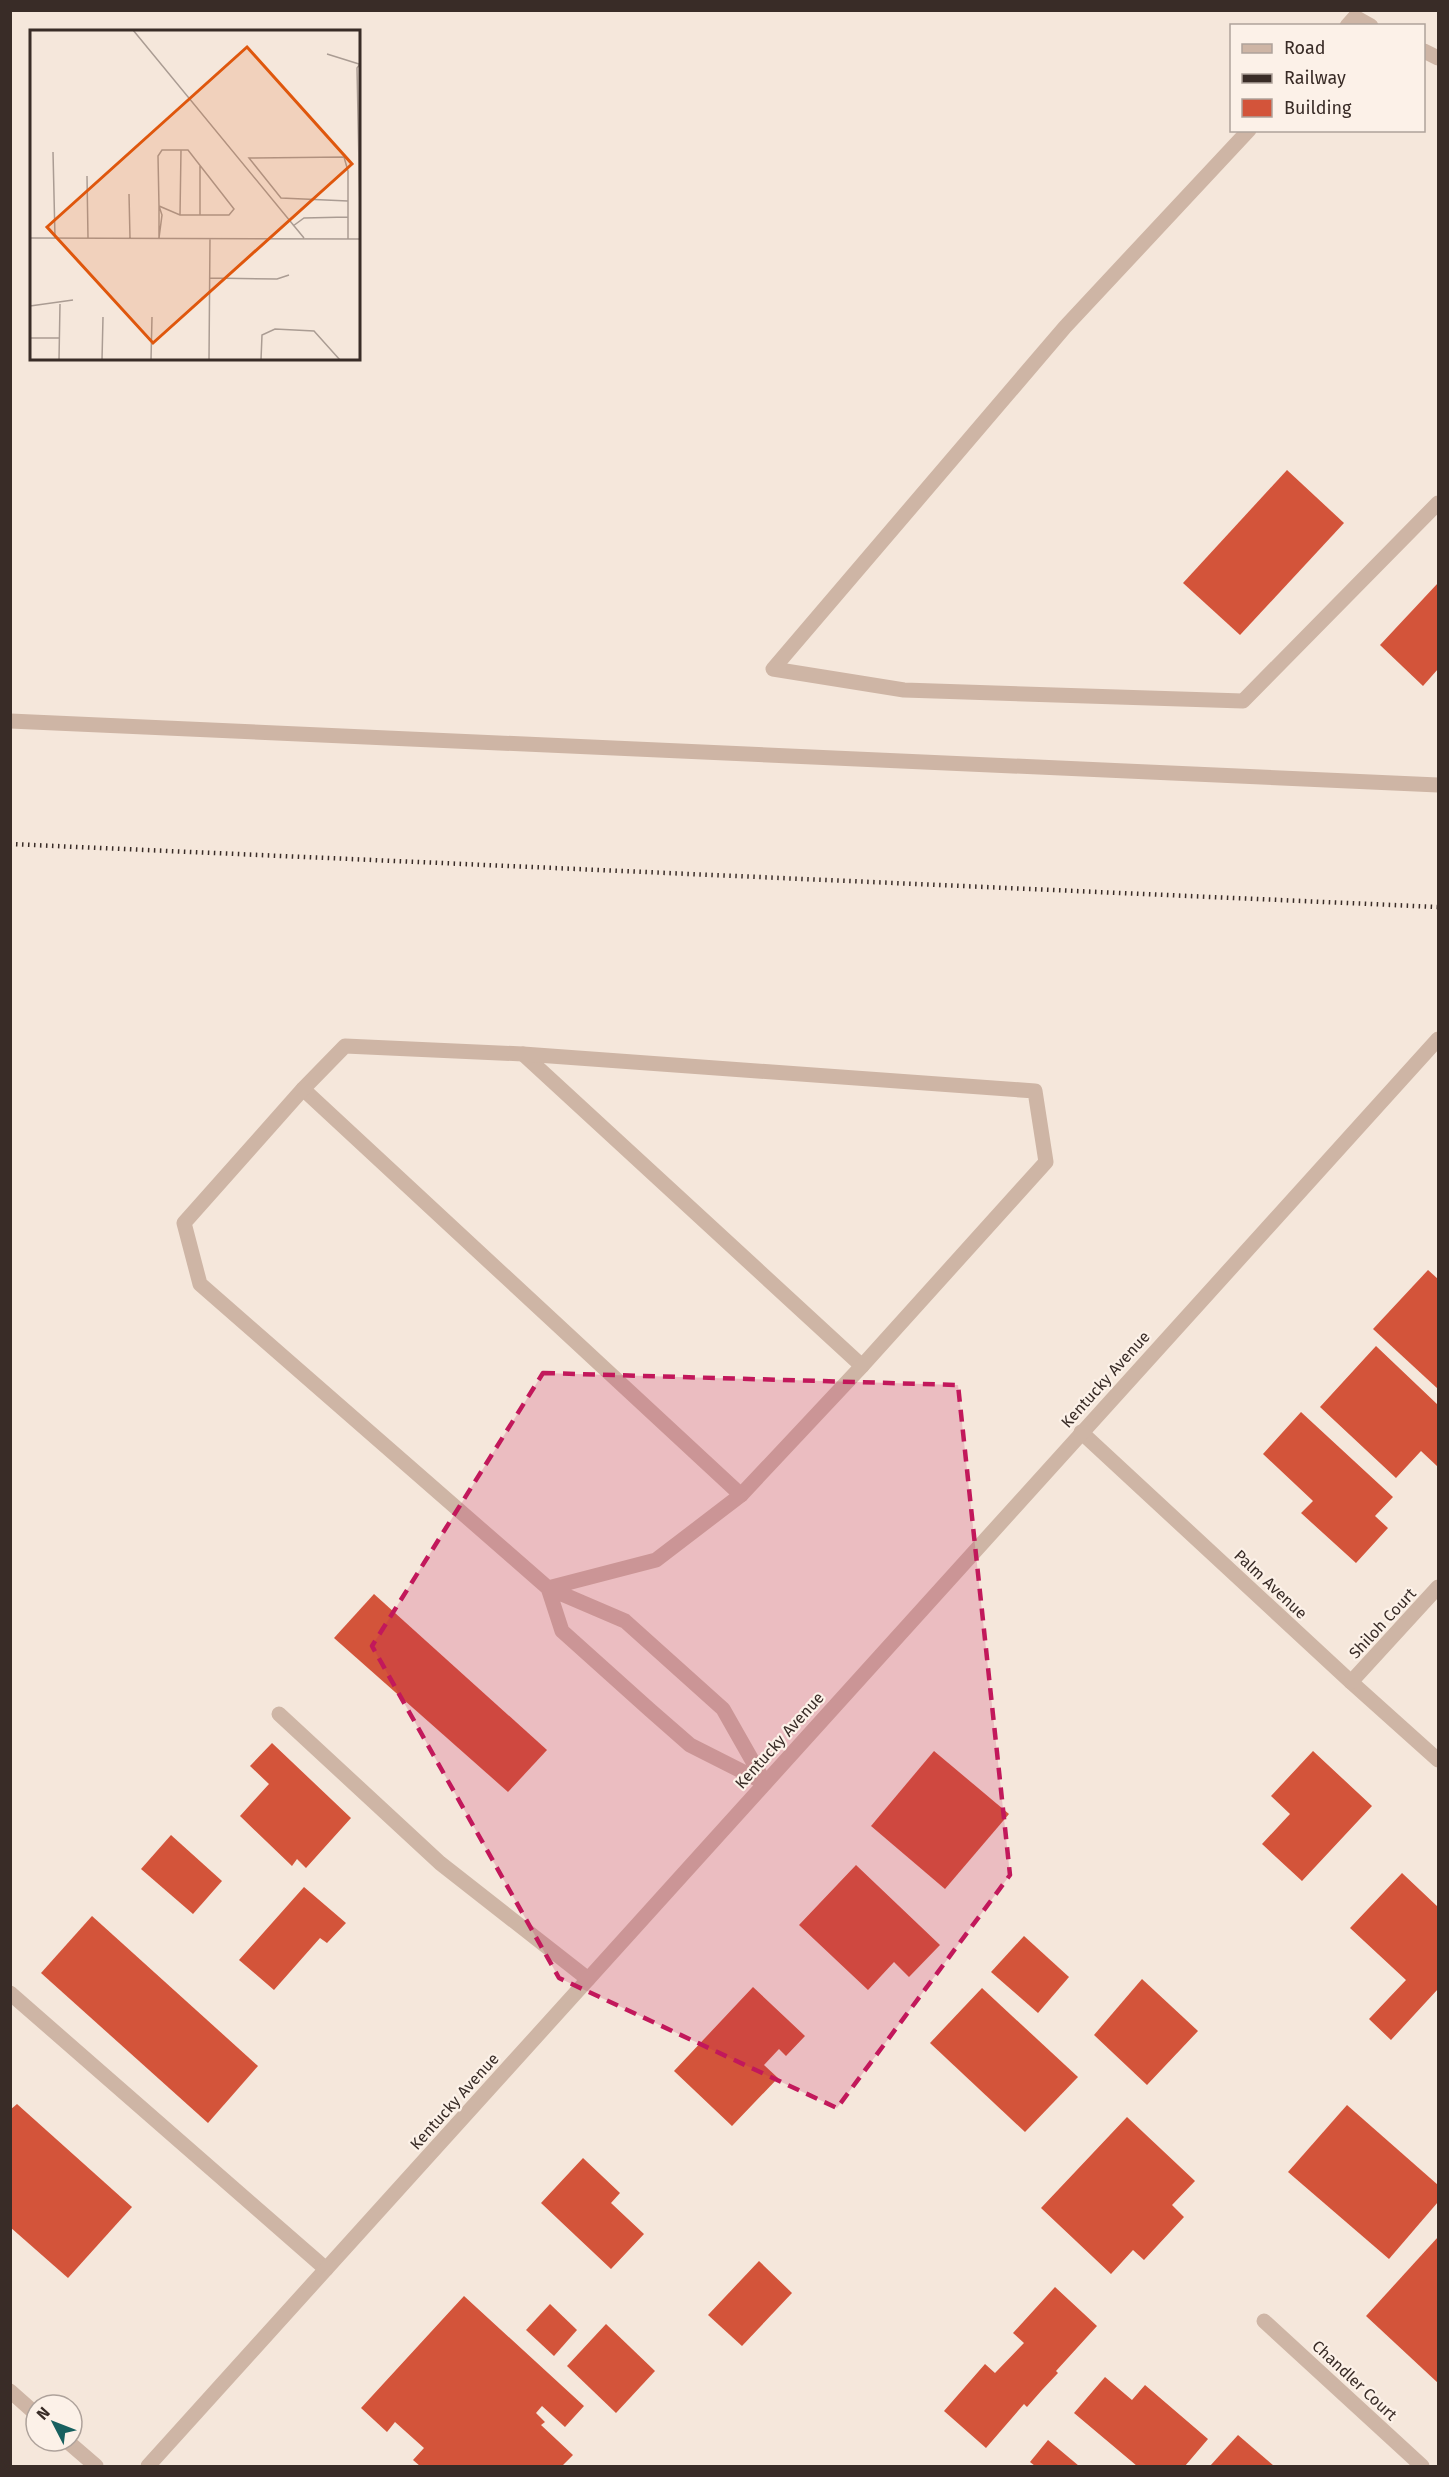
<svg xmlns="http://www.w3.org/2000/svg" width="1449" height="2477" font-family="'Fira Sans',sans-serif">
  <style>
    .building { fill: #d3543a }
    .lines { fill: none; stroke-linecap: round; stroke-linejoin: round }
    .minor { stroke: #ceb5a5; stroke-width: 15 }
    .rail { stroke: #392c27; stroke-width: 4.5; stroke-dasharray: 1.5 4.5; stroke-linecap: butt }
    .marked { fill: #c2185b; fill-opacity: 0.2; stroke: #c2185b; stroke-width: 4.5; stroke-dasharray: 12 8; stroke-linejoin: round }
    .labels { text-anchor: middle; stroke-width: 4.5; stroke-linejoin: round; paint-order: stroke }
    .street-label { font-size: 16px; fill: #392c27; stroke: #fcf1e8 }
    .inset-road { fill: none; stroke: #aa9c93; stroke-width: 1.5 }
    .view { fill: #df570d; fill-opacity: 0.15; stroke: #df570d; stroke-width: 3 }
    .inset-edge { fill: none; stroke: #392c27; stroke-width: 3 }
  </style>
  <rect width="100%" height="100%" fill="#f5e7db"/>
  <g class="building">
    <polygon points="1287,470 1344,523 1240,635 1183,583"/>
    <polygon points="1438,583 1438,669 1423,686 1380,645"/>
    <polygon points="1428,1270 1438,1279 1438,1389 1373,1329"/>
    <polygon points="1376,1346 1438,1405 1438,1467 1421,1451 1396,1478 1320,1407"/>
    <polygon points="1301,1412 1393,1497 1375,1516 1388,1528 1356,1563 1301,1513 1313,1501 1263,1454"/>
    <polygon points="374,1594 547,1750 508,1792 334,1638"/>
    <polygon points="272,1743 351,1818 306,1868 297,1859 292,1866 240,1816 269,1784 250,1766"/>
    <polygon points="934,1751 1009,1814 945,1889 871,1826"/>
    <polygon points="1313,1751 1372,1806 1302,1881 1262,1844 1290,1814 1271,1796"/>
    <polygon points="171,1835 222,1881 193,1914 141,1869"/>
    <polygon points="856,1865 940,1945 909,1977 894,1962 868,1990 799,1925"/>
    <polygon points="1402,1873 1438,1907 1438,1989 1391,2040 1369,2019 1406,1980 1350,1928"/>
    <polygon points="304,1887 346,1923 327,1943 320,1938 274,1990 239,1960"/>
    <polygon points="92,1916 258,2066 208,2123 41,1973"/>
    <polygon points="1024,1936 1069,1977 1038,2013 991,1972"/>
    <polygon points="1142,1979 1198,2031 1147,2085 1094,2035"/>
    <polygon points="753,1987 805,2036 786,2056 779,2049 764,2065 778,2078 732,2126 674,2071"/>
    <polygon points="982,1988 1078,2077 1025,2132 930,2043"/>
    <polygon points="17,2104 132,2207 68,2278 10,2227 10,2110"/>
    <polygon points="1347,2105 1438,2185 1438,2202 1389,2259 1288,2172"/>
    <polygon points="1127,2117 1195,2181 1172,2205 1184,2217 1144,2260 1133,2250 1111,2274 1041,2208"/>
    <polygon points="583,2158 620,2193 611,2203 644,2234 611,2269 541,2203"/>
    <polygon points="1438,2237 1438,2383 1366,2316"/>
    <polygon points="759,2261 792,2293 742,2346 708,2315"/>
    <polygon points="1055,2287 1097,2326 1056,2371 1058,2373 1042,2390 1027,2407 1024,2404 986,2448 944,2411 985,2364 995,2373 1024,2343 1013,2333"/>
    <polygon points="464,2296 584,2406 565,2427 542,2406 536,2413 545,2422 541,2425 573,2455 562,2466 420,2466 413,2460 424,2448 395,2422 387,2432 361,2408"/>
    <polygon points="550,2304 577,2330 554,2356 526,2330"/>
    <polygon points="606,2324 655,2371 616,2413 567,2366"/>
    <polygon points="1105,2377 1132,2400 1145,2385 1208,2439 1185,2466 1137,2466 1074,2413"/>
    <polygon points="1238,2435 1274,2466 1210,2466"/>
    <polygon points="1048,2440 1079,2466 1035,2466 1030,2462"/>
  </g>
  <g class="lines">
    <g class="minor">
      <polyline points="1347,26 1355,17 1371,26"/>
      <polyline points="1424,51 1438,58"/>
      <polyline points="1249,130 1065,327 773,669 904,690 1243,701 1438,503"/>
      <polyline points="10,721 1438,785"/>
      <polyline points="523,1054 862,1366"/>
      <polyline points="303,1089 741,1495"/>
      <polyline points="1081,1432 1351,1682 1438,1760"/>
      <polyline points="1351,1682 1438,1587"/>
      <polyline points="279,1714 440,1863 588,1979"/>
      <polyline points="765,1783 723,1709 625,1621 548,1588 200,1284 184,1223 303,1089 345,1046 523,1054 1035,1091 1046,1162 862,1366 741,1495 656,1560 548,1588 562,1631 650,1710 690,1745 765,1783"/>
      <polyline points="10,1993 326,2269"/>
      <polyline points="1264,2321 1422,2466"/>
      <polyline points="10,2391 36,2414"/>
      <polyline points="67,2441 96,2466"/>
      <polyline points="148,2466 1438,1039"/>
    </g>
    <polyline class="rail" points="10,844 1438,907"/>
  </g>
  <path class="marked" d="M543,1373L958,1385L1010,1875L837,2108L559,1978L372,1646Z"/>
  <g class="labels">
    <g class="street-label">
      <text transform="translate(1105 1379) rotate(-48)" y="6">Kentucky Avenue</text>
      <text transform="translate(1271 1584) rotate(43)" y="6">Palm Avenue</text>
      <text transform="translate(1382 1623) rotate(-47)" y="6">Shiloh Court</text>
      <text transform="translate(779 1740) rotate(-48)" y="6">Kentucky Avenue</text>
      <text transform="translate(454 2101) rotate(-48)" y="6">Kentucky Avenue</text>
      <text transform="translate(1355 2380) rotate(43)" y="6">Chandler Court</text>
    </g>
  </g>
  <g transform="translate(30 30)">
    <rect width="330" height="330" fill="#f5e7db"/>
    <path class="inset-road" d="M103,0L274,208M297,24L329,34M330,34L327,38L330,183M23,122L25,208M57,146L58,208M99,164L100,208M318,171L251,168L219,128L314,127L318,141V209M150,185L151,120M170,185V136M263,196L274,188L318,187M0,208L330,209M129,208L132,185L129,176L128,126L132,120H158L204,179L199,185H150L129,176V208M180,248L247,249L259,245M0,276L43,270M0,308H29M29,330L30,274M72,330L73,287M121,330L122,287M179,330L180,208M231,330L232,305L245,299L284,301L310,330"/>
    <path class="view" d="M217,17L322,134L123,313L17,197Z"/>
    <rect width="330" height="330" class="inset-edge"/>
  </g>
  <rect width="1449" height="2477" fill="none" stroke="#392c27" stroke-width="24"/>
  <rect x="1230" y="24" width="195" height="108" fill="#fcf1e8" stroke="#aea29b" stroke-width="1.5"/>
  <rect x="1242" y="44" width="30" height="9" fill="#ceb5a5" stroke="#aea29b" stroke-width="1.5"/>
  <text x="1284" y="54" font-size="18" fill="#392c27">Road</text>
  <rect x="1242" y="74" width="30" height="9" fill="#392c27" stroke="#aea29b" stroke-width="1.5"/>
  <text x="1284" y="84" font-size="18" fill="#392c27">Railway</text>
  <rect x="1242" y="99" width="30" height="18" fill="#d3543a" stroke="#aea29b" stroke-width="1.5"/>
  <text x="1284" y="114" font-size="18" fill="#392c27">Building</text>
  <g transform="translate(54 2423) rotate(312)"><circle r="28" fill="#fcf1e8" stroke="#aea29b" stroke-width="1.5"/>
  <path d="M0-4.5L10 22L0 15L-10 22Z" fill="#18605f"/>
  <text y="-9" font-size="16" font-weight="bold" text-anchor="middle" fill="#392c27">N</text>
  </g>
</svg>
